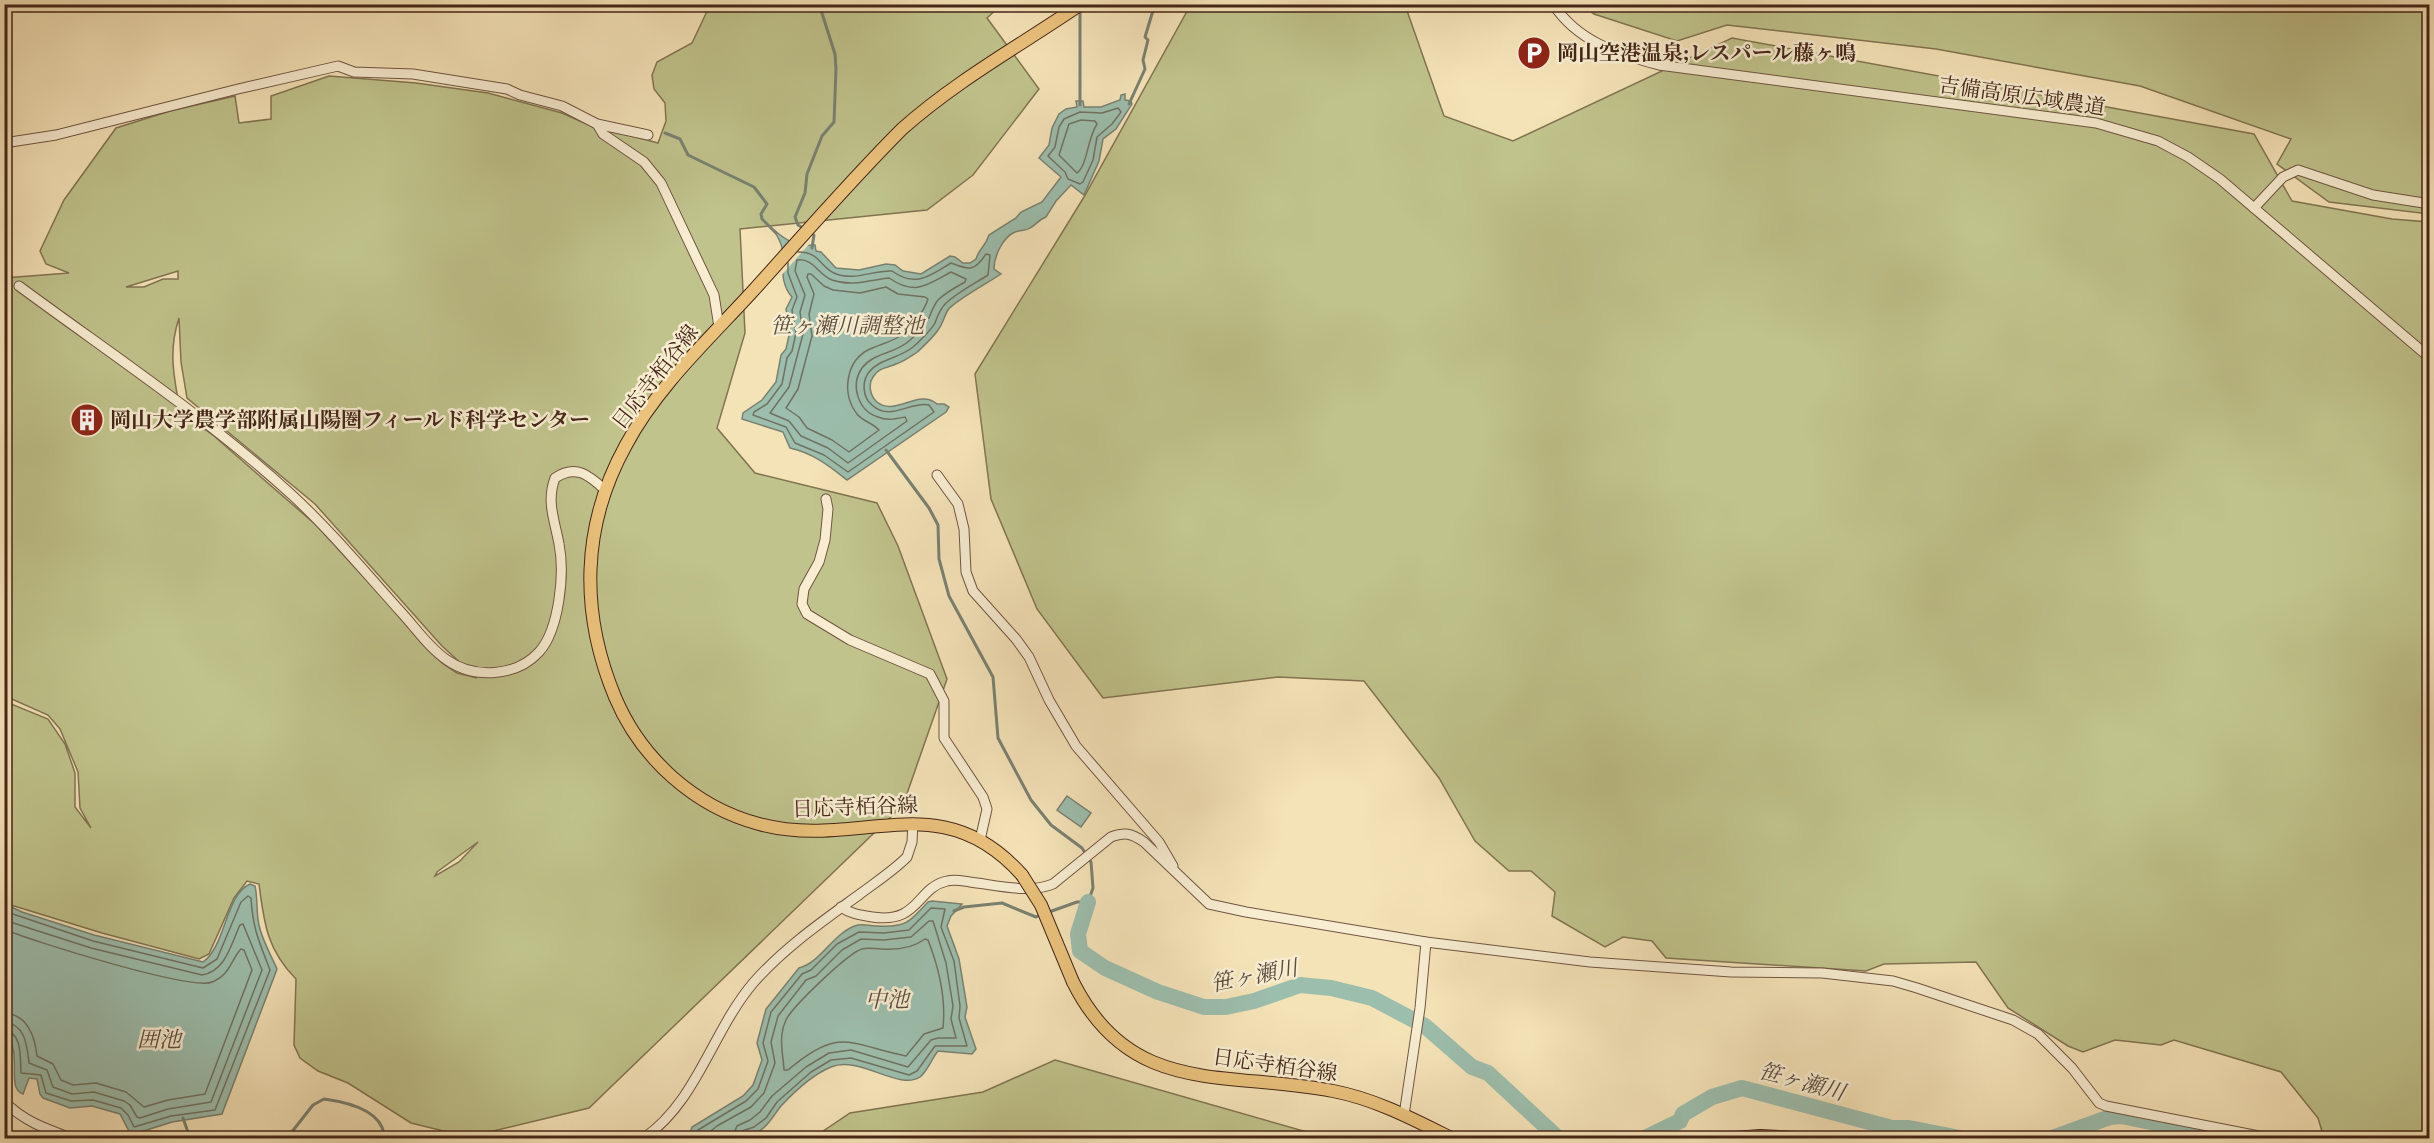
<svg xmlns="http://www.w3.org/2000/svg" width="2434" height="1143" font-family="Cardo,'Noto Serif JP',serif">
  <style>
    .green { fill: #c0c38c; stroke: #827452; stroke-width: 1.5; fill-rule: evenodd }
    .water { fill: #9cbead; stroke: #798171; stroke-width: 1.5 }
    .pier { fill: #f5e3b8 }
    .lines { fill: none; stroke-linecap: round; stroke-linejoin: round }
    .shore { stroke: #707262; stroke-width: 1.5 }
    .stream { stroke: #798171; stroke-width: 3 }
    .river { stroke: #9cbead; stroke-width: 16 }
    .minor-casing { stroke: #705540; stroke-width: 11 }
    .major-casing { stroke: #442618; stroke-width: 14 }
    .minor { stroke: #f8edd1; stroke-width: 9 }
    .major { stroke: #eac27c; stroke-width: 12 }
    .major-bridge-casing { stroke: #442618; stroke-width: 14; stroke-linecap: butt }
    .major-bridge { stroke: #eac27c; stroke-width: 12 }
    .labels { text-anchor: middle; stroke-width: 5; stroke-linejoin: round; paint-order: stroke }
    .poi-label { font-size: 21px; font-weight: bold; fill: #442618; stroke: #f8edd1; text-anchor: start }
    .street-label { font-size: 21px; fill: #442618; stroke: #f8edd1 }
    .water-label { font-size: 22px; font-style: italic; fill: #5a4c3d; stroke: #f8edd1 }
  </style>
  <rect width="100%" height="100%" fill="#f5e3b8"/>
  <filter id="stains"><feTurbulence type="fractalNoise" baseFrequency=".00333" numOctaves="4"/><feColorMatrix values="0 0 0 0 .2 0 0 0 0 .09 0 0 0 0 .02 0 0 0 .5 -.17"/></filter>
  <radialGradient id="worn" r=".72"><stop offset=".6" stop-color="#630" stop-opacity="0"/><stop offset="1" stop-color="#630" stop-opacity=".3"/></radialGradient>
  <g class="green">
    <path d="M710,5H1001L987,18L1039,89L973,175L927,210L740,229L745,333L717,428L755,473L877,503L898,546L947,679L903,805L589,1108L468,1137L411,1123L348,1083L318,1071L300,1058L294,1045L296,979C267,950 264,923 259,884L247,881L234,898L209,954L199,959L102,933L11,905L4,899V701L48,719L65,744L75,773V807L91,828L80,808L78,772L60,729L48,715L5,696L4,278L69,273L46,264L40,251L64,200L116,128L170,111L235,96L239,123L271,119V96L329,76L416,83L488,93L562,113L582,122L658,143L666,121L665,103L654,89L652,75L657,62L692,43ZM178,271V279H163L144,287H126ZM179,318L181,362L187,398L315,504L442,646L477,678L457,673L442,663L316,525L214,436L180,411C174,377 168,351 179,318ZM478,842L459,862L435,876L437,872Z"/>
    <polygon points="1195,5 1405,5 1444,116 1513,141 1732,38 2254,134 2292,201 2392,219 2429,222 2429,1138 2324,1138 2318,1118 2281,1072 2174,1040 2161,1045 2115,1040 2083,1052 2068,1046 2008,1008 1976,962 1884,964 1866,971 1666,958 1652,941 1623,937 1605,947 1552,916 1555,892 1531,871 1509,871 1475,841 1439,778 1364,681 1278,677 1103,698 1037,609 991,499 975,374 1084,197 1190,6"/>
    <polygon points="1583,5 2429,5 2429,214 2329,202 2277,164 2291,139 2140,86 1936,49 1727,25 1677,41 1594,14"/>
    <polygon points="1055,1060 1328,1138 1332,1138 813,1138 850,1113 983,1092"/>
  </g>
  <g class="water">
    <path d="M1125,94V100L1131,101L1132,104L1116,129L1103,139L1099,161L1084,195L1071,185L1056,201L1046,217C1038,220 1036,225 1030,228C1026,231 1020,230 1015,232C1003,237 994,256 994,269L1001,274C991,281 954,301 948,310C944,316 943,324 938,330C935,335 921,349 916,353C910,357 903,362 896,364C888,368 879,367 873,377C868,384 870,396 877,402C895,417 919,388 937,404H944L949,407L946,412L847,480C829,466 813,453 790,448L783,432L742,419L743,413L762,400L776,382L781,355L786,349L790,331L786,309L792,297C779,282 784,266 782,248C781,242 777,236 774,230C788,242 796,246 815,245L816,251L821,252L836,268L859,270L886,264L895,265L903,271L921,274L950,256L955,257L963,263H970L976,259C979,248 985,248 989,235L1016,218L1021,212L1042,202L1061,177L1039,158L1049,145L1052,128L1059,114L1066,109L1077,107L1076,101H1083L1084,107H1101L1120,100L1121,95Z"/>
    <polygon points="1067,796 1091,813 1081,827 1057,810"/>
    <path d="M250,884L255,886C258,899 256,912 259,925C262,940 271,955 277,969L222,1114L172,1122L131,1135L120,1114L92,1106L70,1108L43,1098L40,1094L37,1079L29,1078L23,1094C5,1088 24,1052 5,1034V904L22,912L94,935L203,962C226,946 225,895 250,884Z"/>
    <path d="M932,901L962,904L951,916L947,926L959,959L967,1007L965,1017L976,1049L972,1054L938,1051C932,1058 927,1072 920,1077C899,1091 859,1055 831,1067C814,1074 794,1092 781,1106C773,1116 768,1127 756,1133C736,1143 709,1139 688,1138L692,1127L743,1096L753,1085L762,1060L757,1043L766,1009L799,968C821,963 834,931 858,925C864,924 872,926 877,926C905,928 910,922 928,902Z"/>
  </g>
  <polygon class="pier" points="811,242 780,277 779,254 801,243"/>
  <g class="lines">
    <g class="shore">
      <polygon points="1118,108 1121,112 1112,124 1097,137 1093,160 1083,182 1080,184 1068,179 1065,172 1048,156 1055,147 1059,127 1064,119 1080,112 1102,113"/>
      <path d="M1081,120L1095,121L1097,124C1087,139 1088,164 1077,173L1059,155L1069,124Z"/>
      <path d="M797,260C814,258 818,275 832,280C852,287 870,280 889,278C915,296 927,285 951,272L966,279L965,282C956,287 945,293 938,300C933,306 931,314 928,320C924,326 915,336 909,341C895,354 874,352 862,368C850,385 858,411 878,417C887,421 895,419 905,417L907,421L848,463L828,448L801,436L789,421L770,413L789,387L803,334L800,312L805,295L795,271Z"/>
      <path d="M788,263V273L797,297L792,310L796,333L792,351L787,358L782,384L767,404L754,412L753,415L786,427L795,443L824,455L848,472L934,412L929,405C910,401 890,422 872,405C862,397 862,381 869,372C879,359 900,358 913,347C919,342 931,330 935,323C937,317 941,308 946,303C958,292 974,284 988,275L990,255L986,254C974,272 970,270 951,263C929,276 916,288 892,271C873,270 853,282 834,273C819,266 820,252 798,252"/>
      <path d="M808,274H811L824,286L833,290L860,293L886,287L898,294L925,297L928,299C924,312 911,328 900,336C891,342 881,344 870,349C846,360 841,393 857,414C862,421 873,423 879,430L849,452L832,440L807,428L799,417L786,408L798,389L812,336L809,314L814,294L807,277Z"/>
      <path d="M4,911L93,941L203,968L217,959L241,902L248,896L251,898C253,930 259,941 270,970L215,1110L171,1116L134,1127L128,1115L121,1108L93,1100L71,1101L46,1093L41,1075L21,1073C20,1059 23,1032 4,1030"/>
      <path d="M4,920L91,948L202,975C226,971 231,944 240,925L243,924L262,970L211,1102L168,1109L140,1118L137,1117L130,1105L124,1101L94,1092L72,1094L53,1087L47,1070L29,1063C27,1047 26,1024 4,1022"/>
      <path d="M4,929C31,941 192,991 212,982C231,974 230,961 241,949L244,950L252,970L205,1094L168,1100L144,1107L126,1092L96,1083L73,1085L61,1080L53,1064L37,1056C35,1036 27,1014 4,1013"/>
      <path d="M925,939L928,940C939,968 946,999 943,1028L924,1034L906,1056C848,1044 840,1026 788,1070H784C783,1053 778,1037 786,1020C792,1007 848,953 862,949C868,947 875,949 881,949C896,950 913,948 925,939Z"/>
      <polyline points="694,1138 698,1130 746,1101 758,1089 768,1061 763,1043 771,1012 802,974 811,970 837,944 859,932 884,933 909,930 931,908 945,909 941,927 954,961 960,1006 959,1018 967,1046 935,1046 917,1071 909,1075 851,1058 831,1060 811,1072 777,1102 766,1118 754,1127 742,1131 740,1138"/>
      <polyline points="702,1138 717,1126 751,1107 764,1093 775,1063 771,1042 778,1016 806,980 816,976 842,950 861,939 884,940 911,937 929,921 933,921 946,963 953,1006 951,1019 956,1038 938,1038 931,1040 908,1067 851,1050 829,1053 806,1067 772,1096 760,1112 750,1120 737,1126 732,1138"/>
    </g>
    <g class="stream">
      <polyline points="1080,9 1080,105"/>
      <polyline points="1129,104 1145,69 1143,60 1148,40 1145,37 1155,4"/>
      <polyline points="665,133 680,139 688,155 754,187 767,204 761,214 762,219 776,233"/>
      <polyline points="805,229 798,225 795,217 805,193 807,174 822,136 834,122 836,69 835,54 819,4"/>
      <polyline points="810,233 814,235 812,248"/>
      <polyline points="886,450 929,508 938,525 939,559 949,596 993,677 998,738 1031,800 1051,825 1082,848 1091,862 1093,888 1088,902 1077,902 1049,912"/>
      <polyline points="954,911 964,907 1002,903 1036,917 1042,914"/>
      <polyline points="183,1118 190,1138"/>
      <path d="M287,1138L313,1105L324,1099C346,1102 380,1109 384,1134"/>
    </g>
    <g class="river">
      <polyline points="1088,902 1078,934 1080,951 1105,968 1158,992 1204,1007 1226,1007 1254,1001 1300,985 1331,988 1372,998 1425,1026 1472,1067 1488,1073 1558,1138"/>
      <polyline points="1645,1138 1680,1121 1683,1114 1712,1097 1742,1088 1892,1128 1909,1128 1960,1138"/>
      <polyline points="2052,1138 2110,1117 2121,1116 2230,1138"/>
    </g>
    <g class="minor-casing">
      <g id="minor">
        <path d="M1553,4C1578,42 1618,54 1659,65L2096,123L2158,141L2188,157L2220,179L2430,358"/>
        <polyline points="597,124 603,134 644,162 661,183 714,295 719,327"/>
        <polyline points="4,143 56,135 238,89 338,66 354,72 413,74 507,89 520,95 562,106 597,124 648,135"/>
        <polyline points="2254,208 2283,177 2298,170 2373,195 2430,204"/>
        <path d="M19,286C111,354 208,418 292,495C331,531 365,572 400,611C415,627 429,648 447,660C474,679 516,677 539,652C559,630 565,574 559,544C555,521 546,502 555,478C576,464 589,475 605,490"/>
        <polyline points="937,475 958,504 964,529 966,572 973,591 1016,639 1029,657 1049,700 1076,746 1159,842 1173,866"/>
        <polyline points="826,499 828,509 825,540 819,562 804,589 802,604 807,614 850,640 930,674 944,701 944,738 983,797 987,809 980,840"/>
        <path d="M841,907C851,914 860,915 872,917C920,924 916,888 947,881C955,879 963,881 970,882C995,885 1029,894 1053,884L1111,837C1125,832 1131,833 1144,842L1209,904L1246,912L1426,942L1590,962L1731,972L1822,973L1893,981L1917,988L2013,1020L2038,1034L2072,1068L2099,1103L2106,1106L2269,1138"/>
        <path d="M4,1101C23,1121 46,1129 71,1138"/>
        <polyline points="1404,1115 1420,1008 1426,942"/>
        <path d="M644,1138C698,1100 712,1031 754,982C785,947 823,921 860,894C876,882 893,871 907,857L912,842L913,823"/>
      </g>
    </g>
    <g class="major-casing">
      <g id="major">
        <path d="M1022,875C939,782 858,851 759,824C695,807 641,759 615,697C580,613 581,526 626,445C657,387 708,340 752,292C801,238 850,181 902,129C957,80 1021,45 1081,4"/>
        <path d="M1073,982C1131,1098 1226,1070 1333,1091C1375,1099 1413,1119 1451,1138"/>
        <polyline points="1735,1138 1760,1136 1797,1138"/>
      </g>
    </g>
    <use href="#minor" class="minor"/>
    <use href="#major" class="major"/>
    <g class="major-bridge-casing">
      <polyline id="major-bridge" points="1022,875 1041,905 1073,982"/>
    </g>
    <use href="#major-bridge" class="major-bridge"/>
  </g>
  <defs>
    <g id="parking-disc" transform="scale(1.725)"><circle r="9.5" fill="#8f2418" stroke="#f8edd1"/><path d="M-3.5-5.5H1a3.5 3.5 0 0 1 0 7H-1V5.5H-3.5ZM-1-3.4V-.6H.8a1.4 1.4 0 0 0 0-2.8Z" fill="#fff"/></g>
    <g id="building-disc" transform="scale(1.725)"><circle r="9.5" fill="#8f2418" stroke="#f8edd1"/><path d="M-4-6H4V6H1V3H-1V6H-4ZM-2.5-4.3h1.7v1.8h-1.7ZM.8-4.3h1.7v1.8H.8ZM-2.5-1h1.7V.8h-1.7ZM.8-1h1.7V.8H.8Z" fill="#fff"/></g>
  </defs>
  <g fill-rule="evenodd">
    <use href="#parking-disc" x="1534" y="53"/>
    <use href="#building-disc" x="87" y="420"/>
  </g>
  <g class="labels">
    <g class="poi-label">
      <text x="1557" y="60">岡山空港温泉;レスパール藤ヶ鳴</text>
      <text x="110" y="427">岡山大学農学部附属山陽圏フィールド科学センター</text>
    </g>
    <g class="street-label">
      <text transform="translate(2022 96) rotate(8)" y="7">吉備高原広域農道</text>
      <text transform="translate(655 377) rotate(-52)" y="7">日応寺栢谷線</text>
      <text transform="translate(855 807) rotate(-2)" y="7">日応寺栢谷線</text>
      <text transform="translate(1275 1065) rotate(8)" y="7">日応寺栢谷線</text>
    </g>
    <g class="water-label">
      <text x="847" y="333">笹ヶ瀬川調整池</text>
      <text transform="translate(1254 975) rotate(-11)" y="8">笹ヶ瀬川</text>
      <text x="887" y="1007">中池</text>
      <text x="159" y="1047">囲池</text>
      <text transform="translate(1802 1081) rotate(15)" y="8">笹ヶ瀬川</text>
    </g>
  </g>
  <rect width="2434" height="1143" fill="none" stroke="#f5e3b8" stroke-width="24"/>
  <rect x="6" y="6" width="2422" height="1131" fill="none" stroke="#442618" stroke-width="3"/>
  <rect x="12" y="12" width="2410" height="1119" fill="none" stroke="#442618" stroke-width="1.5"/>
  <rect width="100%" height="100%" filter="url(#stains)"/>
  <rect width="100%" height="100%" fill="url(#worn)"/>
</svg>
